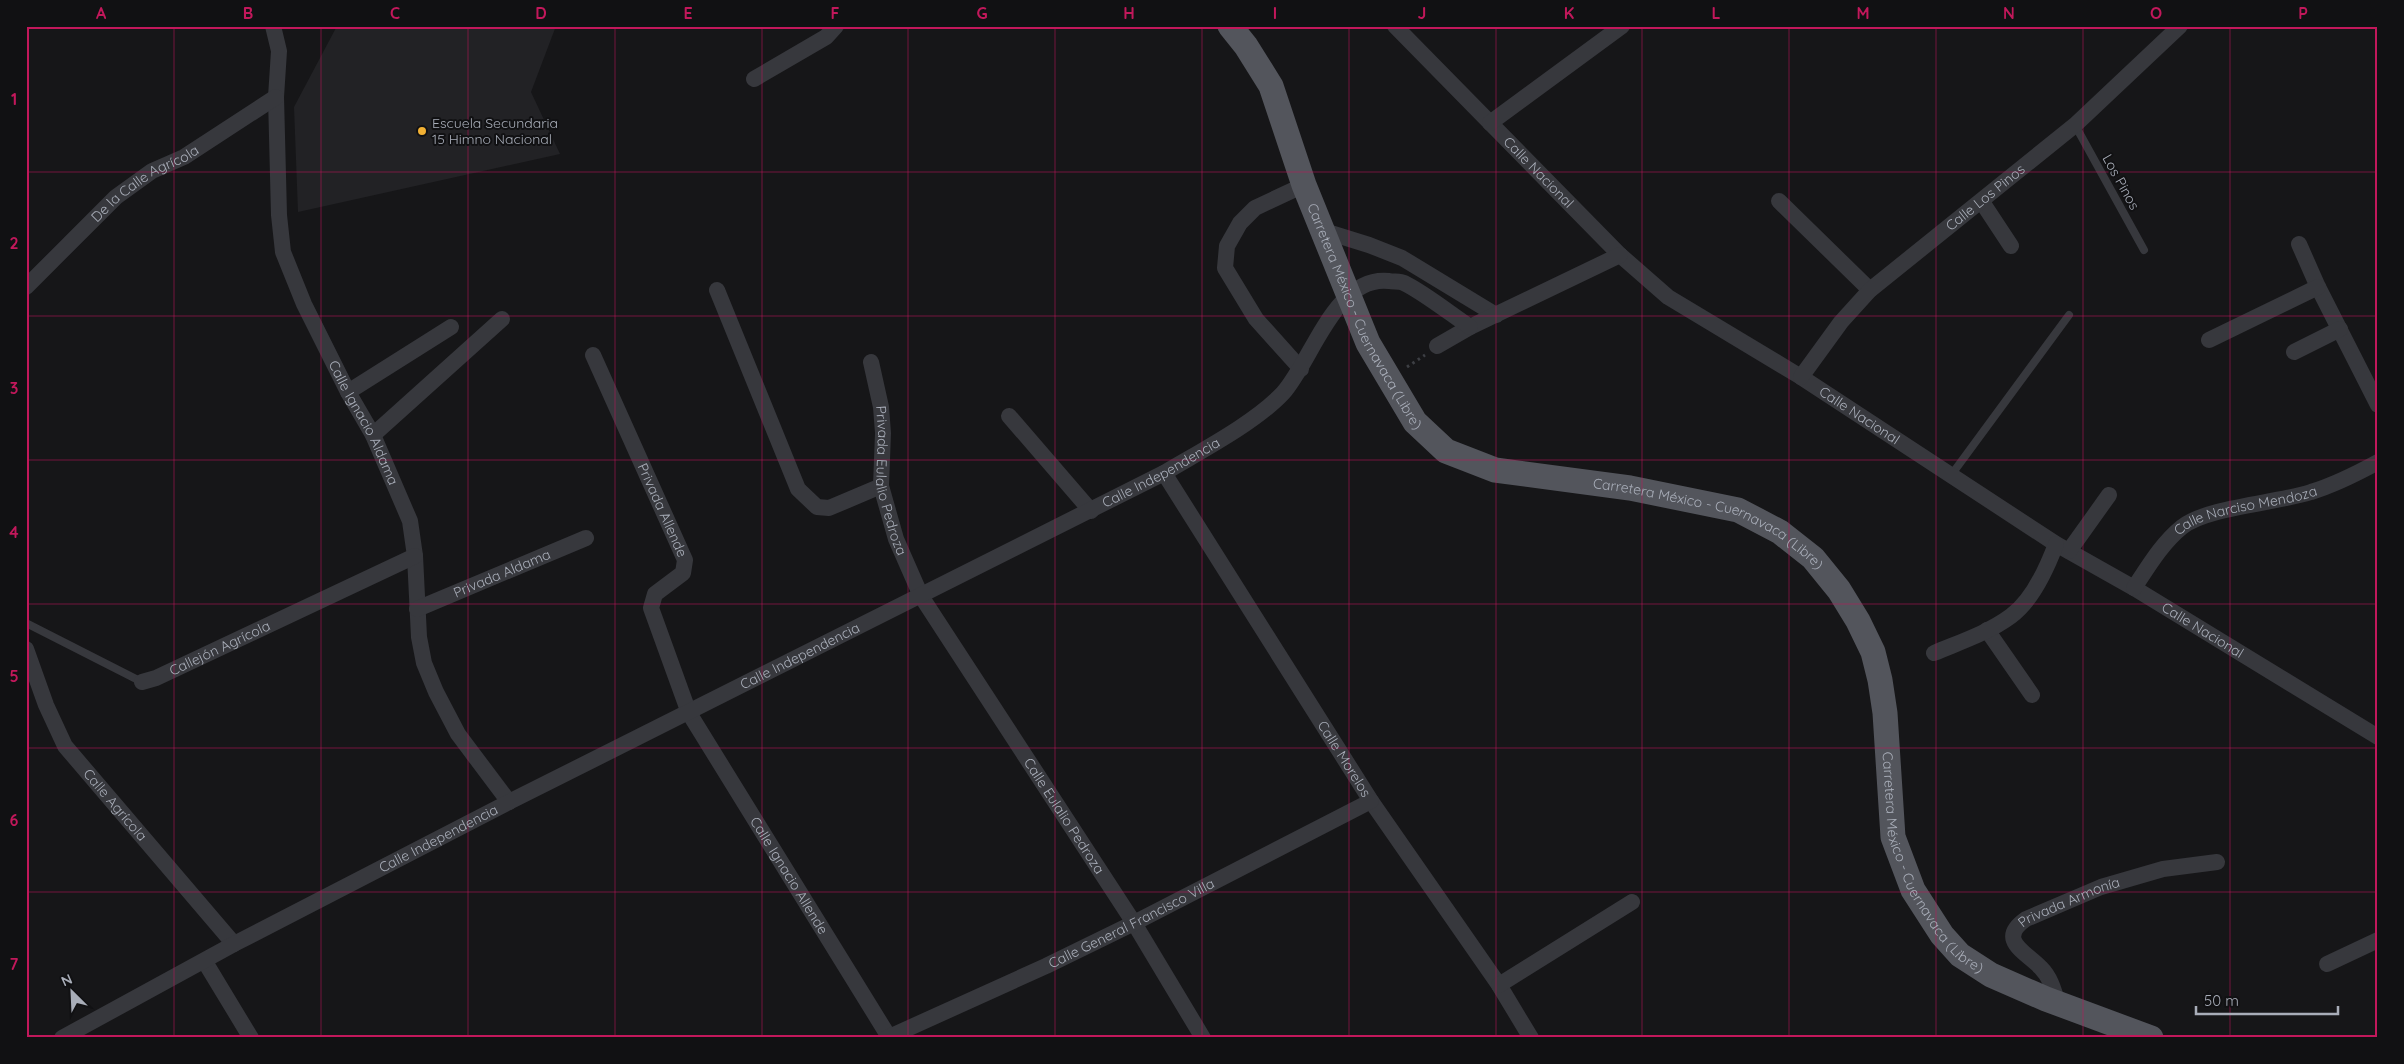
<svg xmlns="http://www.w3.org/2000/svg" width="2404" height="1064" font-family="Quicksand,sans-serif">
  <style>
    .built { fill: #222225 }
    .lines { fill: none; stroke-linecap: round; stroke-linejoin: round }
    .path { stroke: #3d3f44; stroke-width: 3; stroke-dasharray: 2.5 4; stroke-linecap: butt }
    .service { stroke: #37383d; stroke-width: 8 }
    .minor { stroke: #37383d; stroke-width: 16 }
    .primary { stroke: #53555c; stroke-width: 25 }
    .grid { fill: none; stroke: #c2185b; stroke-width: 1; stroke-opacity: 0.55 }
    .poi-dot { fill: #f2b134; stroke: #111113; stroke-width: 2 }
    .labels { text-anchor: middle; stroke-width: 4; stroke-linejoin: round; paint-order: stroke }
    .poi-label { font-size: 14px; fill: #a8adb8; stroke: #111113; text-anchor: start }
    .street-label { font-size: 14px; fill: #a8adb8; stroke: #111113 }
    .neatline { fill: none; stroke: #c2185b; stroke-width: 2 }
    .grid-label { font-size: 16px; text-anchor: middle; font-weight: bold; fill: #c2185b }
  </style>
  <rect width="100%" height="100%" fill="#161618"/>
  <polygon class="built" points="337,26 556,26 531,92 560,154 298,212 294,107"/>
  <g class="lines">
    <polyline class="path" points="1407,367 1425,355"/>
    <g class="service">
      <polyline points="2075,125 2144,250"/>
      <polyline points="1952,474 2069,315"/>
      <polyline points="26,623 142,682"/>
    </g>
    <g class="minor">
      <path id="s1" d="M273,26L279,51L276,97L279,215L283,252L304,304L348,392L373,435L410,521L415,556L419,637L424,663L436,692L458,734L509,802"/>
      <path id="s2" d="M1395,26L1620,255L1668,297L1801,377L2056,544L2134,588L2378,737"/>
      <polyline points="754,79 826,37 836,26"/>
      <polyline points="1490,123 1622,26"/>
      <polyline points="1779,201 1870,290"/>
      <polyline points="1982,202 2011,246"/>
      <polyline points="1324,231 1369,245 1402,258 1496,315"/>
      <polyline points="2299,244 2318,287 2378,405"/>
      <path id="s3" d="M26,287L116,197L152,171L184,157L276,97"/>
      <polyline points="717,290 798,489 817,507 829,508 881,486"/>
      <polyline points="2209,340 2318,287"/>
      <polyline points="1437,346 1470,327 1620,255"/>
      <polyline points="2294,352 2340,329"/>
      <path id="s4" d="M593,355L685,560L683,573L655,594L651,608L689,713L889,1037"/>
      <path id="s5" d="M871,362L881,407L883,433L881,486L896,539L921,596L1134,923L1203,1038"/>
      <polyline points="1301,369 1256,319 1225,268 1227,246 1240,223 1255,208 1304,185"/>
      <path id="s6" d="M1801,377L1841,322L1870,290L2075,125L2180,26"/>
      <polyline points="348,392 451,327"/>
      <polyline points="1009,416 1091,511"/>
      <polyline points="373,435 502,319"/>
      <path id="s7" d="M1164,473L1371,801L1499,985L1531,1038"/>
      <polyline points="2069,551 2109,495"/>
      <path id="s8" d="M2134,588C2148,567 2162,543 2182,527C2207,507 2278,503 2311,492C2334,485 2356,474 2378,462"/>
      <path id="s9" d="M417,609L586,538"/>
      <polyline points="1987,630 2032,695"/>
      <path id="s10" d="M26,649L46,705L65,746L234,944"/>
      <path d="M1934,653C1960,642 1988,633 2011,616C2033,600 2047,568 2056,544"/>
      <path id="s11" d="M142,682L156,678L415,556"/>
      <polyline points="205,962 251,1038"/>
      <polyline points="2327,964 2378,940"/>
      <polyline points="1499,985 1632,902"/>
      <path id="s12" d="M2058,1004C2054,991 2051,978 2041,968C2026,952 1996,940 2026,919L2101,887L2163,869L2217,862"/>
      <path id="s13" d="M62,1038L234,944L509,802L1164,473C1199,452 1255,423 1283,393C1312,361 1335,275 1389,281C1394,282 1400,281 1404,283C1423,292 1452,315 1470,327"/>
      <path id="s14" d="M887,1038L1046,966L1134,923L1371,801"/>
    </g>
    <path class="primary" id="s15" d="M1230,26L1246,46L1271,86L1304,185L1368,343L1415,422L1446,451L1495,470L1630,488L1738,510L1780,532L1813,558L1839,590L1858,621L1873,652L1880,680L1885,713L1893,837L1913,890L1942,935L1960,955L1991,975L2046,999L2151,1038"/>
  </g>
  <path class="grid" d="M174,26V1038M321,26V1038M468,26V1038M615,26V1038M762,26V1038M908,26V1038M1055,26V1038M1202,26V1038M1349,26V1038M1496,26V1038M1642,26V1038M1789,26V1038M1936,26V1038M2083,26V1038M2230,26V1038M26,172H2378M26,316H2378M26,460H2378M26,604H2378M26,748H2378M26,892H2378"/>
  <circle class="poi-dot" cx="422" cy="131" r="5"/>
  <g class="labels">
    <g class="poi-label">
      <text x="432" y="128">Escuela Secundaria<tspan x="432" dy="16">15 Himno Nacional</tspan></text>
    </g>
    <g class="street-label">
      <text dy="5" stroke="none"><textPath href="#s2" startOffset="205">Calle Nacional</textPath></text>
      <text transform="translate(2121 182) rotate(61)" y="5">Los Pinos</text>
      <text dy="5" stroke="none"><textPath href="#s3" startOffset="159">De la Calle Agrícola</textPath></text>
      <text dy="5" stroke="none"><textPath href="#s6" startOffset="259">Calle Los Pinos</textPath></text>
      <text dy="5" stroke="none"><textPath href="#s15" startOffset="322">Carretera México - Cuernavaca (Libre)</textPath></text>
      <text dy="5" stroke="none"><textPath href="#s2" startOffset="610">Calle Nacional</textPath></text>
      <text dy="5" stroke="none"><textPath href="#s1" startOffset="416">Calle Ignacio Aldama</textPath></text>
      <text dy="5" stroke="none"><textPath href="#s13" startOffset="1236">Calle Independencia</textPath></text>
      <text dy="5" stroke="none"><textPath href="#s5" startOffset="121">Privada Eulalio Pedroza</textPath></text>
      <text dy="5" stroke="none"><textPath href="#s4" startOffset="170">Privada Allende</textPath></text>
      <text dy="5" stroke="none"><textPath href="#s8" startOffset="144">Calle Narciso Mendoza</textPath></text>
      <text dy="5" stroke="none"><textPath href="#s15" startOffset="758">Carretera México - Cuernavaca (Libre)</textPath></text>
      <text dy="5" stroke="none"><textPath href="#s9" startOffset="92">Privada Aldama</textPath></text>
      <text dy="5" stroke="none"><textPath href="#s2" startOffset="1015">Calle Nacional</textPath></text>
      <text dy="5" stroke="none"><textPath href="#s11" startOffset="85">Callejón Agrícola</textPath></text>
      <text dy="5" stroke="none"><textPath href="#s13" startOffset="831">Calle Independencia</textPath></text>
      <text dy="5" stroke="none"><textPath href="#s7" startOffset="338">Calle Morelos</textPath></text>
      <text dy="5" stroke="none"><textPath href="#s10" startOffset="182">Calle Agrícola</textPath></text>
      <text dy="5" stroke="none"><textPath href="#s5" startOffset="505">Calle Eulalio Pedroza</textPath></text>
      <text dy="5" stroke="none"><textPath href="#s13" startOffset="426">Calle Independencia</textPath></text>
      <text dy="5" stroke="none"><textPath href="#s15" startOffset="1208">Carretera México - Cuernavaca (Libre)</textPath></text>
      <text dy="5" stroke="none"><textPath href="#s4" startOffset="590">Calle Ignacio Allende</textPath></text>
      <text dy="5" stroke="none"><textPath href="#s12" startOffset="152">Privada Armonía</textPath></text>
      <text dy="5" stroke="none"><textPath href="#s14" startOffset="270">Calle General Francisco Villa</textPath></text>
    </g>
  </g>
  <rect width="2404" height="1064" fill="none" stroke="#111113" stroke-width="55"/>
  <g transform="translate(72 992) rotate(336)" stroke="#111113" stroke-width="4" paint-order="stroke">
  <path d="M0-4L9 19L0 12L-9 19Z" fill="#a8adb8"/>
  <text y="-8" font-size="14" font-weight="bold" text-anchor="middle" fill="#a8adb8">N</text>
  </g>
  <path d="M2196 1006v8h142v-8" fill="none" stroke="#a8adb8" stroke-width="2.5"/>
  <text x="2204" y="1006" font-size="15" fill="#a8adb8" stroke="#111113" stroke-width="4" paint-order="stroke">50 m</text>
  <rect x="28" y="28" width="2348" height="1008" class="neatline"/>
  <g class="grid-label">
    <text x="101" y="19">A</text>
    <text x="248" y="19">B</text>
    <text x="395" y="19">C</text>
    <text x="541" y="19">D</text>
    <text x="688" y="19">E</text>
    <text x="835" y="19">F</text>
    <text x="982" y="19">G</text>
    <text x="1129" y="19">H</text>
    <text x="1275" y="19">I</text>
    <text x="1422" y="19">J</text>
    <text x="1569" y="19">K</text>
    <text x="1716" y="19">L</text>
    <text x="1863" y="19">M</text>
    <text x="2009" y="19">N</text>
    <text x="2156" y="19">O</text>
    <text x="2303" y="19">P</text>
    <text x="14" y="105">1</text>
    <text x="14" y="249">2</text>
    <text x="14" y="394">3</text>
    <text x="14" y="538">4</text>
    <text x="14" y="682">5</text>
    <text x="14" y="826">6</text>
    <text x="14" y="970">7</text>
  </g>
</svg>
